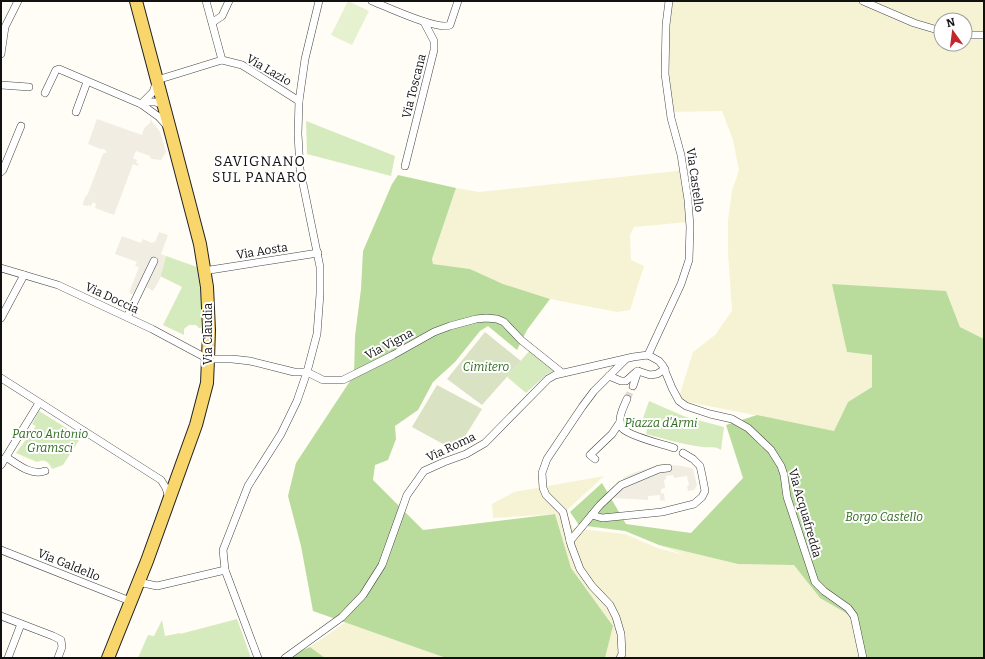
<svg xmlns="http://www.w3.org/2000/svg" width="985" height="659" font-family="Bitter,serif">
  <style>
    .farmland { fill: #f6f3d4; fill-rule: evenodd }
    .green { fill: #d5ebbd }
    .forest { fill: #b9dc9c }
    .cemetery { fill: #d9e3c4 }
    .pitch { fill: #e6f2cf }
    .plaza { fill: #f1ede2 }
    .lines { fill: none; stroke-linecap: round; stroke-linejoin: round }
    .minor-tunnel { stroke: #dbdad3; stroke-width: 7; stroke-dasharray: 7 3.5; stroke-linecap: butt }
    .minor-casing { stroke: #444; stroke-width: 8 }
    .primary-casing { stroke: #222; stroke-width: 14 }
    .minor { stroke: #fff; stroke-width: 7 }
    .primary { stroke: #f9d66b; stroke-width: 12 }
    .labels { text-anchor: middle; stroke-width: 4; stroke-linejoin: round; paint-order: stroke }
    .street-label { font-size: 12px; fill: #111; stroke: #fff }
    .park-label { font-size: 12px; font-style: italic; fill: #2f6b1f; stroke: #fff }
    .quarter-label { font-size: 14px; letter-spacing: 1px; fill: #111; stroke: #fff }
  </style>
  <rect width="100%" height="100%" fill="#fffdf5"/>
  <g class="farmland">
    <path d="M670,1H984V339L960,327L946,291L847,352L872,355V387L848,402L834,431L678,400L693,352L715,335L732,311L728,252V220L732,191L739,170L733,140L722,111L673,112L666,82ZM941,20H965V44H941Z"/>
    <polygon points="686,170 688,222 634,227 630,235 631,260 644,266 630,310 617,312 550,299 503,284 470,269 433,264 432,259 456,188 479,192"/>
    <polygon points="604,476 565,512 573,528 625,534 658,548 684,555 659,545 738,564 795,565 820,598 851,616 863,658 605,658 613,626 571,568 555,514 493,518 492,504 514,492"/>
    <polygon points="346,622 446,658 325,658 310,647"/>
  </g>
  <g class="green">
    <polygon points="306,121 395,156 391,176 307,154"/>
    <polygon points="166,256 197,267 201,296 201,328 199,328 196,325 189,325 184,329 184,335 163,325 182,287 160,276"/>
    <polygon points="530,350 555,370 547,374 526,393 507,377"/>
    <path d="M649,401L686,417L724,427L721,450C716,446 709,448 703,447C684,445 665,439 646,434L647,429H636V425L641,424Z"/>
    <path d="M39,411L81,437L63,465L52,469C49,462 45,458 37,462L16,453L36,426L32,424Z"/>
    <polygon points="237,619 251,658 138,658 148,635 154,636 162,620 165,636 180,633 180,634"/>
  </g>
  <g class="forest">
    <polygon points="398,175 456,188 432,259 433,264 470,269 503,284 550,299 527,330 517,350 488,326 480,331 455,362 433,382 418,410 395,426 396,439 388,460 375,465 373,480 423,530 555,514 571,568 613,626 605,658 446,658 313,611 301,546 288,496 296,463 354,375 355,336 361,289 363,251 392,184"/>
    <polygon points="832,284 946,291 960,327 984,339 984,658 863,658 851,616 820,598 794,565 738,564 659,545 625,531 579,525 570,512 602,483 626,524 691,533 743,478 726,425 757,415 834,431 848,402 872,387 872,355 847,352"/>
    <polygon points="310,647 325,658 283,658"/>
  </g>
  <g class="cemetery">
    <polygon points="485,332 521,361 482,405 447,379"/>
    <polygon points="437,385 482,409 456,451 412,427"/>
  </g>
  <polygon class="pitch" points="348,1 369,11 352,45 331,35"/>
  <g class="plaza">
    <polygon points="97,119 142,135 144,128 150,123 150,119 160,132 166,152 161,160 152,159 150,158 150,156 136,151 133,158 137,160 136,163 138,163 138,166 133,164 114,215 95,208 96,204 93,202 91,206 88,205 87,206 83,205 83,203 86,195 87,196 103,154 107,152 104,149 101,149 88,144"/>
    <polygon points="159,232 168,235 161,254 166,256 160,279 153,291 146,287 141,298 129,293 139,267 135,266 137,262 115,254 122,236 141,243 143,239 152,243 153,242 155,242"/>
    <polygon points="661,464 682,466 691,468 693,469 697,485 694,490 688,491 687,486 689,485 687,476 674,478 673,475 666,476 666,479 664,480 665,488 661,489 661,494 664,493 665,501 660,500 660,495 648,496 648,500 614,498 616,492 625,485 623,478 633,473"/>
  </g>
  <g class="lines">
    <polyline class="minor-tunnel" points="627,399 633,386"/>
    <g class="minor-casing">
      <g id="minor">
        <polyline points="206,1 222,60"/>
        <path d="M372,1C387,7 438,31 450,25L458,1"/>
        <polyline points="863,1 914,23 941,31"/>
        <polyline points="213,22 222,16 229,1"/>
        <polyline points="965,35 984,35"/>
        <polyline points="1,54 5,27 18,1"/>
        <polyline points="1,85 29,87"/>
        <polyline points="45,93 56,70 59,69 141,104 159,117 167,126"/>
        <polyline points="144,102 155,102 164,105"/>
        <polyline points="141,104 153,92 157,80 222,60 242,65 299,101"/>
        <polyline points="76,112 87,82"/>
        <polyline points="405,166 434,50 434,41 424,22"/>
        <polyline points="1,172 3,170 21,126"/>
        <polyline points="1,268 58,285 152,329 208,359 232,359 250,361 294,372 307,372 323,380 343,380 393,355 434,332 450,326 476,319 486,318 497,319 504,322 521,340 561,372"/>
        <polyline points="210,270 318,253"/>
        <polyline points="127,317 154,261"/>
        <polyline points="1,318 24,275"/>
        <polyline points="648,355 681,284 689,260 690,227 688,200 681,155 671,118 665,74 666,25 669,1"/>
        <polyline points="609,376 621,381 626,381 636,372 638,371 650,375 657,374 665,369"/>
        <polyline points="1,378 161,480 166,488 169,498"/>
        <polyline points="633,386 638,371"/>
        <path d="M627,399C624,406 620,413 620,420C620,423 621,427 623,429C632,437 662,444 674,448"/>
        <path d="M6,457C17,464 31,476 45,471"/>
        <polyline points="595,459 590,455 612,434 620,422"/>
        <polyline points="1,465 39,403"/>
        <polyline points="592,515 602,518 662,512 694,504 702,497 705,491 702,475 700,466 693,459 683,453"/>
        <polyline points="570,541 600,505 621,485 659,469 668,468"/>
        <polyline points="1,550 130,601"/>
        <polyline points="138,582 157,586 225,570"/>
        <polyline points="1,616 53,636 61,640 62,647 58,658"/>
        <polyline points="8,658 21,624"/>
        <polyline points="258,658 225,570 223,550 248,486 281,434 297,401 307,372 317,334 320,294 320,267 300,169 298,134 299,101 305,59 319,1"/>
        <polyline points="285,658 342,617 363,595 382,565 407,495 424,471 444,462 466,454 485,443 548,379 555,375 633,357 648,355 659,361 663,366 672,388 679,401 686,406 710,414 732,419 748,428 771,450 781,466 784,475 787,497 792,512 815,582 824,591 848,608 854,616 863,658"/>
        <polyline points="620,658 622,654 621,634 616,617 610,605 592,586 580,569 571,545 563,512 546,495 543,488 542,473 547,459 582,407 594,391 625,360"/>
      </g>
    </g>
    <g class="primary-casing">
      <polyline id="primary" points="108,658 147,561 196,425 207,383 208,359 209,330 207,287 200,244 171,133 136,1"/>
    </g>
    <use href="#minor" class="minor"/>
    <use href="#primary" class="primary"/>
  </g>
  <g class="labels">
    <g class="street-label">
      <text transform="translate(269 70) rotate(30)" y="4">Via Lazio</text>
      <text transform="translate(414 86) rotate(-76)" y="4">Via Toscana</text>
      <text transform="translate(695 180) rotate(82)" y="4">Via Castello</text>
      <text transform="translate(262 251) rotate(-9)" y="4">Via Aosta</text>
      <text transform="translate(112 298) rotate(25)" y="4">Via Doccia</text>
      <text transform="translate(208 334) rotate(-90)" y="4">Via Claudia</text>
      <text transform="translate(389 344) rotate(-28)" y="4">Via Vigna</text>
      <text transform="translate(451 447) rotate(-25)" y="4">Via Roma</text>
      <text transform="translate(805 513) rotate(74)" y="4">Via Acquafredda</text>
      <text transform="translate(69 565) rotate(22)" y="4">Via Galdello</text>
    </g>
    <g class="park-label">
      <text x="486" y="371">Cimitero</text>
      <text x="661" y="427">Piazza d'Armi</text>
      <text x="50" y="438">Parco Antonio<tspan x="50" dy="14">Gramsci</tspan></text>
      <text x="884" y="521">Borgo Castello</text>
    </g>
    <g class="quarter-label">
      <text x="260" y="166">SAVIGNANO<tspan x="260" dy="16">SUL PANARO</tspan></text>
    </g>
  </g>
  <rect width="985" height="659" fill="none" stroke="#111111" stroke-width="4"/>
  <g transform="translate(953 32) rotate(346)"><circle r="19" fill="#ffffff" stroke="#a0a0a0"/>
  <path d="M0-3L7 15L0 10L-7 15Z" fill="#c4262e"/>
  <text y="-6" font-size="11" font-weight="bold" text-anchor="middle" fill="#111111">N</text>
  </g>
</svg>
